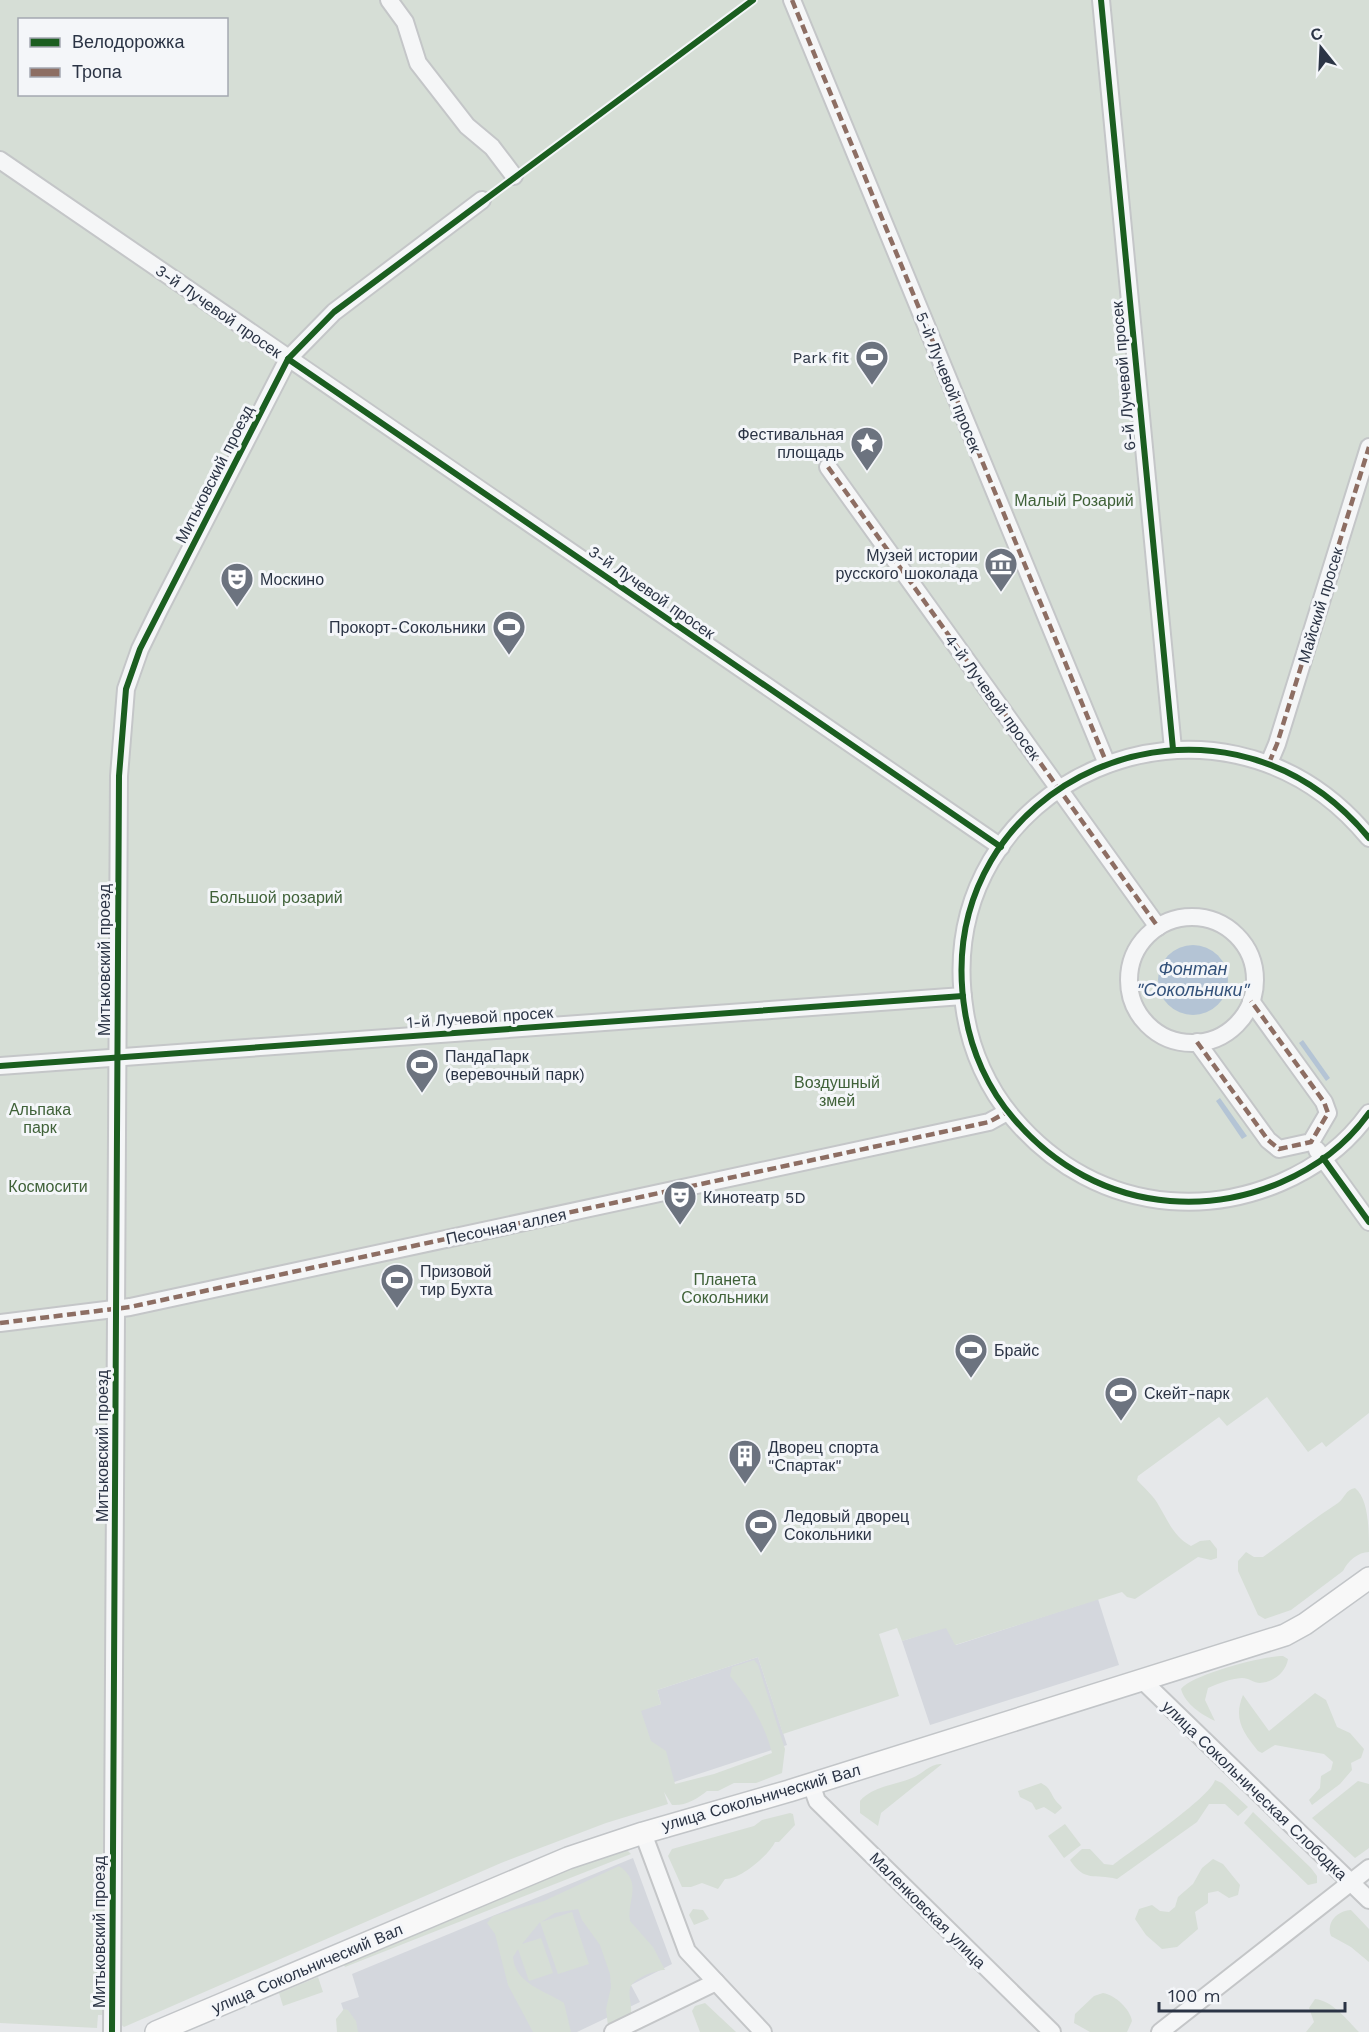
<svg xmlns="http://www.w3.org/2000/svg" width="1369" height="2032" font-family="'Work Sans',sans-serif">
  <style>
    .built { fill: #d4d7dd }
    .green { fill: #d6ded6; fill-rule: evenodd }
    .water { fill: #b4c4d5 }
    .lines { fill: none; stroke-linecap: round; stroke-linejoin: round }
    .minor-casing { stroke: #c4c6c8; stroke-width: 20 }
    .major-casing { stroke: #c2c5c8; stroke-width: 24 }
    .minor { stroke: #f5f6f7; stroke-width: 16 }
    .major { stroke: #f8f8f8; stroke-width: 21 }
    .quiet { stroke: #8d6e63; stroke-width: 4.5; stroke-dasharray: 9 4.5; stroke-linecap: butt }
    .cycleway-casing { stroke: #f4f6f9; stroke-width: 10 }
    .cycleway { stroke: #1b5e20; stroke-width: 6 }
    .labels { text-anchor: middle; stroke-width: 6; stroke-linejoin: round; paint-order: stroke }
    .street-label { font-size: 16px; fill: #2b3445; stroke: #f4f6f9 }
    .poi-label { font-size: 16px; fill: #2b3445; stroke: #f4f6f9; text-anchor: start }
    .park-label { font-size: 16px; fill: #3f6138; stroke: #f4f6f9 }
    .water-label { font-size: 18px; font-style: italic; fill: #34527a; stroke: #f4f6f9 }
  </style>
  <rect width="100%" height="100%" fill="#e6e8ea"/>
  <g class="built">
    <polygon points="1098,1599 1119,1665 930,1725 902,1641 946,1627 956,1645"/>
    <polygon points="758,1657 787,1745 662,1786 637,1711 661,1704 657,1690"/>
    <polygon points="633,1858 672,1964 631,1985 640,2002 577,2032 351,2032 341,2003 359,1997 352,1974"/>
  </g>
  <g class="green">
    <path d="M0,0H1369V1413L1326,1447L1322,1442L1308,1452L1267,1397L1227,1426L1219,1417L1138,1476L1137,1480C1144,1488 1154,1496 1159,1506C1168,1521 1174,1537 1191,1546L1200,1541L1210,1540L1217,1549V1558L1211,1560L1198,1557L1135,1599L1127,1597L1122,1592L955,1645L946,1628L902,1641L897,1628L879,1634L899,1696L783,1734L758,1657L657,1690L661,1704L641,1711L651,1741L666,1751L675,1784L714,1774L772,1753C765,1725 749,1698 730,1676L732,1667L754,1660L758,1665L785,1749L782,1773L756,1783H734L718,1791H707C697,1799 686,1806 672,1805L664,1792L668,1804L606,1823L501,1863L124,2027L118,2022V2015H98L97,2028L0,2023ZM20,20H226V94H20Z"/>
    <path d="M1355,1488C1369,1499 1369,1531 1369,1552C1358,1552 1348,1561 1343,1571L1291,1610L1265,1619L1258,1615L1238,1571V1561L1246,1552L1254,1557H1263C1288,1539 1312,1520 1338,1503C1345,1498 1345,1490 1355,1488Z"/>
    <path d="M1283,1656L1288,1659C1286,1672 1274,1682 1260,1683C1254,1683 1249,1678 1242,1678C1230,1679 1219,1683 1208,1688L1205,1700L1215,1721C1202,1715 1185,1704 1181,1689C1193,1674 1263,1656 1283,1656Z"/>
    <path d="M1315,1693L1326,1700L1337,1727L1350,1733L1364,1749L1361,1758L1351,1763L1352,1770L1340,1784L1312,1805L1309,1800L1320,1788L1321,1776L1331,1770L1333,1762L1324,1754L1275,1745L1262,1753L1258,1751C1243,1732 1233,1719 1243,1695L1269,1731Z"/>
    <path d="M942,1764L881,1813L878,1826L860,1813V1801C873,1786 895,1785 912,1778C923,1774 930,1763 942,1764Z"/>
    <path d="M1215,1780L1222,1783L1248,1807L1238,1816L1225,1804H1209L1197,1822L1117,1879C1094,1873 1085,1883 1070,1860L1082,1849H1090L1104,1864L1113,1865C1131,1851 1210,1798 1215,1780Z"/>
    <polygon points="1358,1781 1369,1784 1369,1848 1355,1858 1312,1818"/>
    <path d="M1041,1783C1051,1788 1050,1793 1056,1801C1058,1804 1061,1805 1062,1808L1055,1814L1044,1807L1036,1810L1032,1803L1020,1797L1018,1791Z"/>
    <polygon points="1253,1812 1311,1868 1317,1876 1317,1883 1308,1885 1244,1823"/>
    <path d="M790,1813L793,1814L795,1825L779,1842H775C769,1855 740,1880 725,1879L718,1889L702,1883L691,1887H682L668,1856L672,1849L754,1826L762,1820Z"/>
    <polygon points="1065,1824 1081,1845 1064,1858 1048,1836"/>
    <polygon points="626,1849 631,1854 345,1967 342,1961 456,1908"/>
    <polygon points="1213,1859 1223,1864 1240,1885 1238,1895 1229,1898 1218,1891 1208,1893 1208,1903 1195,1912 1198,1929 1177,1947 1162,1949 1146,1935 1135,1919 1139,1909 1152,1905 1160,1911 1169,1912 1175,1907 1178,1897 1193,1884 1202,1868"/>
    <path d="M619,1866C644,1883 626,1902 630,1921L653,1947L665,1970C656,1970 633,1978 630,1988C628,1996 632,2005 631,2013L625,2020L608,2026L606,2009L611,1987L610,1974L600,1945L582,1920L578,1909L555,1913L541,1922L572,1912L589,1964L558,1974L540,1922L522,1944L541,1938L553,1973L529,1981L518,1949L513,1957C515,1984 546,1991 564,2003L571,2032H533L508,1985L495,1934L487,1923L493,1916L544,1901Z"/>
    <polygon points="693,1909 703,1910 709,1919 694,1925 689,1915"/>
    <path d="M1351,1910L1369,1929V1962L1351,1947L1331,1936C1326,1922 1337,1911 1351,1910Z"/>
    <polygon points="318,1977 323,1992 283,2006 279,1993"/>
    <path d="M1103,1993C1115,1995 1130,2009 1132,2021L1127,2032H1090L1074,2023L1075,2014L1094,1996Z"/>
    <path d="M1315,1999C1333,2001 1347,2020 1359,2032H1306L1314,2022L1309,2008Z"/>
    <polygon points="705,2003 736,2032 700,2032 692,2011 695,2006"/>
    <polygon points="344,2009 348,2010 356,2021 358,2032 337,2032 336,2019"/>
  </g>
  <g class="water">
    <circle cx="1193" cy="980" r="35"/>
    <polygon points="1303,1040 1330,1078 1326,1081 1299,1043"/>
    <polygon points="1220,1098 1247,1136 1242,1139 1216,1101"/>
  </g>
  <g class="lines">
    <g class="minor-casing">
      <g id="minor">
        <polyline points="389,0 405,22 418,63 467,126 492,147 514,176"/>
        <polyline points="792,0 1107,764"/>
        <polyline points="1101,0 1173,749"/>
        <polyline points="0,160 1001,847"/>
        <polyline points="828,467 1158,927"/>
        <polyline points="1269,763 1277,744 1369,447"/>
        <path d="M1369,838C1218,654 927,780 965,1012C971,1051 988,1089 1014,1119C1054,1166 1108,1196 1170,1201C1244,1207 1325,1175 1369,1113"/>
        <circle cx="1192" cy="980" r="63"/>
        <polyline points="1197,1042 1268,1140 1279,1149 1311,1142 1328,1113 1324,1102 1251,1001"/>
        <polyline points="0,1066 963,996"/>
        <polyline points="1317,1150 1369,1222"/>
        <polyline points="0,1323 130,1307 989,1122 1007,1112"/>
        <polyline points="1142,1680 1369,1900"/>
        <polyline points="811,1784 817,1801 1052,2032"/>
        <polyline points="643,1833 687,1951 763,2032"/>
        <polyline points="112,2032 119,776 126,689 140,649 159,610 288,359 334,312 482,200"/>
        <polyline points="613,2032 716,1982"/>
        <polyline points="1160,2032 1369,1868"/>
      </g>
    </g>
    <g class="major-casing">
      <polyline id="major" points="156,2032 568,1858 643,1833 789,1791 1285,1635 1305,1624 1369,1578"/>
    </g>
    <use href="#minor" class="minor"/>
    <use href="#major" class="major"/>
    <g class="quiet">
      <polyline points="792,0 1107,764"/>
      <polyline points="828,467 1158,927"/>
      <polyline points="1269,763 1277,744 1369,447"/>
      <polyline points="1197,1042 1268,1140 1279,1149 1311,1142 1328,1113 1324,1102 1251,1001"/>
      <polyline points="0,1323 130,1307 989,1122 1007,1112"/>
    </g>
    <g class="cycleway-casing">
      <g id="cycleway">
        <polyline points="1101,0 1173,749"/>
        <polyline points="288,359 1001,847"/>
        <path d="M1369,838C1218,654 927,780 965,1012C971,1051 988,1089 1014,1119C1054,1166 1108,1196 1170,1201C1244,1207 1325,1175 1369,1113"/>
        <polyline points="0,1066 963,996"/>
        <polyline points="1323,1158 1369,1222"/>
        <polyline points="112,2032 119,776 126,689 140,649 288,359 334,312 753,0"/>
      </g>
    </g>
    <use href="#cycleway" class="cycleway"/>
  </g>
  <defs>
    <g id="stadium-pin" transform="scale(1.725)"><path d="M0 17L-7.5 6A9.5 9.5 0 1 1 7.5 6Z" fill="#6c737f" stroke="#f4f6f9"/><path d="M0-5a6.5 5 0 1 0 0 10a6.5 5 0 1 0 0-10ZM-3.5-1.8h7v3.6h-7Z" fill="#fff"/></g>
    <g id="sight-pin" transform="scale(1.725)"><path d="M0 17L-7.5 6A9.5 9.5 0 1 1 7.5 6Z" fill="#6c737f" stroke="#f4f6f9"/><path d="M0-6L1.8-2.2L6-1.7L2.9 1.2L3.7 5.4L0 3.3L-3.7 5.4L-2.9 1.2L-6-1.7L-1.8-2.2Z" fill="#fff"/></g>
    <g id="museum-pin" transform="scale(1.725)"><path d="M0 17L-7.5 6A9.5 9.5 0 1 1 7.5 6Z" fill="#6c737f" stroke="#f4f6f9"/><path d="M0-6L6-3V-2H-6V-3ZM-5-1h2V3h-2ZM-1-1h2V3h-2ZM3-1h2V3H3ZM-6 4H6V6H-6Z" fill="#fff"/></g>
    <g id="theatre-pin" transform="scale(1.725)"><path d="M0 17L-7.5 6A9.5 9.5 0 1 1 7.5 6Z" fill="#6c737f" stroke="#f4f6f9"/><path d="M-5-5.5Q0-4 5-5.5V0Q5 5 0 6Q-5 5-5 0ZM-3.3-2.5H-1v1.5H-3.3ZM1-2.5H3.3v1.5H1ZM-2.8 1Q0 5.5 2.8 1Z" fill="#fff"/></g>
    <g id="building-pin" transform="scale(1.725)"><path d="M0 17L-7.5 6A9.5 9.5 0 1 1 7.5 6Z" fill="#6c737f" stroke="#f4f6f9"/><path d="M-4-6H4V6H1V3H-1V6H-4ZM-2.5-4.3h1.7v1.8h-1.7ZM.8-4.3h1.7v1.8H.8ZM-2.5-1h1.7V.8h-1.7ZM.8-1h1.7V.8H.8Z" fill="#fff"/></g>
  </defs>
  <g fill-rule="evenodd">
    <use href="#stadium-pin" x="872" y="357"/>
    <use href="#sight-pin" x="867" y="443"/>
    <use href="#museum-pin" x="1001" y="564"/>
    <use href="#theatre-pin" x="237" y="579"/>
    <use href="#stadium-pin" x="509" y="627"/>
    <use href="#stadium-pin" x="422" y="1065"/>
    <use href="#theatre-pin" x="680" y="1197"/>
    <use href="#stadium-pin" x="397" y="1280"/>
    <use href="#stadium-pin" x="971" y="1350"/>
    <use href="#stadium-pin" x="1121" y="1393"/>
    <use href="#building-pin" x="745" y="1456"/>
    <use href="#stadium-pin" x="761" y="1525"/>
  </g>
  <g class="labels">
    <g class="street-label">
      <text transform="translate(219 311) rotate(35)" y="6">3-й Лучевой просек</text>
      <text transform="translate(1123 376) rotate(-95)" y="6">6-й Лучевой просек</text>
      <text transform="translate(949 382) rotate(68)" y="6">5-й Лучевой просек</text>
      <text transform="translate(214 474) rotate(-63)" y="6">Митьковский проезд</text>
      <text transform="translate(652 592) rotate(35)" y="6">3-й Лучевой просек</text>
      <text transform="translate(1320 605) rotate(-73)" y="6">Майский просек</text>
      <text transform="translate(993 697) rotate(54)" y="6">4-й Лучевой просек</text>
      <text transform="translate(104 960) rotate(-90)" y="6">Митьковский проезд</text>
      <text transform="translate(480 1017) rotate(-4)" y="6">1-й Лучевой просек</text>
      <text transform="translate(506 1226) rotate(-12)" y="6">Песочная аллея</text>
      <text transform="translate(102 1446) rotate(-90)" y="6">Митьковский проезд</text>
      <text transform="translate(1255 1790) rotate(44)" y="6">улица Сокольническая Слободка</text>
      <text transform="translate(761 1797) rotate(-16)" y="6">улица Сокольнический Вал</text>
      <text transform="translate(928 1910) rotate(45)" y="6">Маленковская улица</text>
      <text transform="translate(99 1932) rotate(-90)" y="6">Митьковский проезд</text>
      <text transform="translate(307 1968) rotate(-23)" y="6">улица Сокольнический Вал</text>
    </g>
    <g class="poi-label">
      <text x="849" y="363" text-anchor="end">Park fit</text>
      <text x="844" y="440" text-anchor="end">Фестивальная<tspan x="844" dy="18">площадь</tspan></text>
      <text x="978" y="561" text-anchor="end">Музей истории<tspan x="978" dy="18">русского шоколада</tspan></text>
      <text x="260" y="585">Москино</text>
      <text x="486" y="633" text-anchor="end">Прокорт-Сокольники</text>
      <text x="445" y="1062">ПандаПарк<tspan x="445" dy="18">(веревочный парк)</tspan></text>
      <text x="703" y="1203">Кинотеатр 5D</text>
      <text x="420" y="1277">Призовой<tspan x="420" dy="18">тир Бухта</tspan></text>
      <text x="994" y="1356">Брайс</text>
      <text x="1144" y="1399">Скейт-парк</text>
      <text x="768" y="1453">Дворец спорта<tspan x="768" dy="18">"Спартак"</tspan></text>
      <text x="784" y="1522">Ледовый дворец<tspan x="784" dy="18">Сокольники</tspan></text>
    </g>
    <g class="park-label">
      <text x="1074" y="506">Малый Розарий</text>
      <text x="276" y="903">Большой розарий</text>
      <text x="837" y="1088">Воздушный<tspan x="837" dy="18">змей</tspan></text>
      <text x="40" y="1115">Альпака<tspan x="40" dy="18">парк</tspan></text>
      <text x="48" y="1192">Космосити</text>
      <text x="725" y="1285">Планета<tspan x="725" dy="18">Сокольники</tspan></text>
    </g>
    <g class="water-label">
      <text x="1193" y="975">Фонтан<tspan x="1193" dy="21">"Сокольники"</tspan></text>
    </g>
  </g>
  <rect x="18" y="18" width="210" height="78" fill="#f4f6f9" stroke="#a4a8b1" stroke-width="1.5"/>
  <rect x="30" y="38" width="30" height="9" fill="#1b5e20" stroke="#a4a8b1" stroke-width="1.5"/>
  <text x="72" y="48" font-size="18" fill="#2b3445">Велодорожка</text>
  <rect x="30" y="68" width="30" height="9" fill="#8d6e63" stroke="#a4a8b1" stroke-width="1.5"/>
  <text x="72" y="78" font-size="18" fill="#2b3445">Тропа</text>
  <g transform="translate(1321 48) rotate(342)" stroke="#f4f6f9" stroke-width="4.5" paint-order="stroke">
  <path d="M0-4.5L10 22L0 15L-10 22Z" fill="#2b3445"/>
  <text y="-9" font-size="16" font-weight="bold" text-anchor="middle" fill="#2b3445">С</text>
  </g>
  <path d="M1159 2002v9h186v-9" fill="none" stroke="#2b3445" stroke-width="3"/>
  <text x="1168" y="2002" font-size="18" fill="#2b3445" stroke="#f4f6f9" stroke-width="4.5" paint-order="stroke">100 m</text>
</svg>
